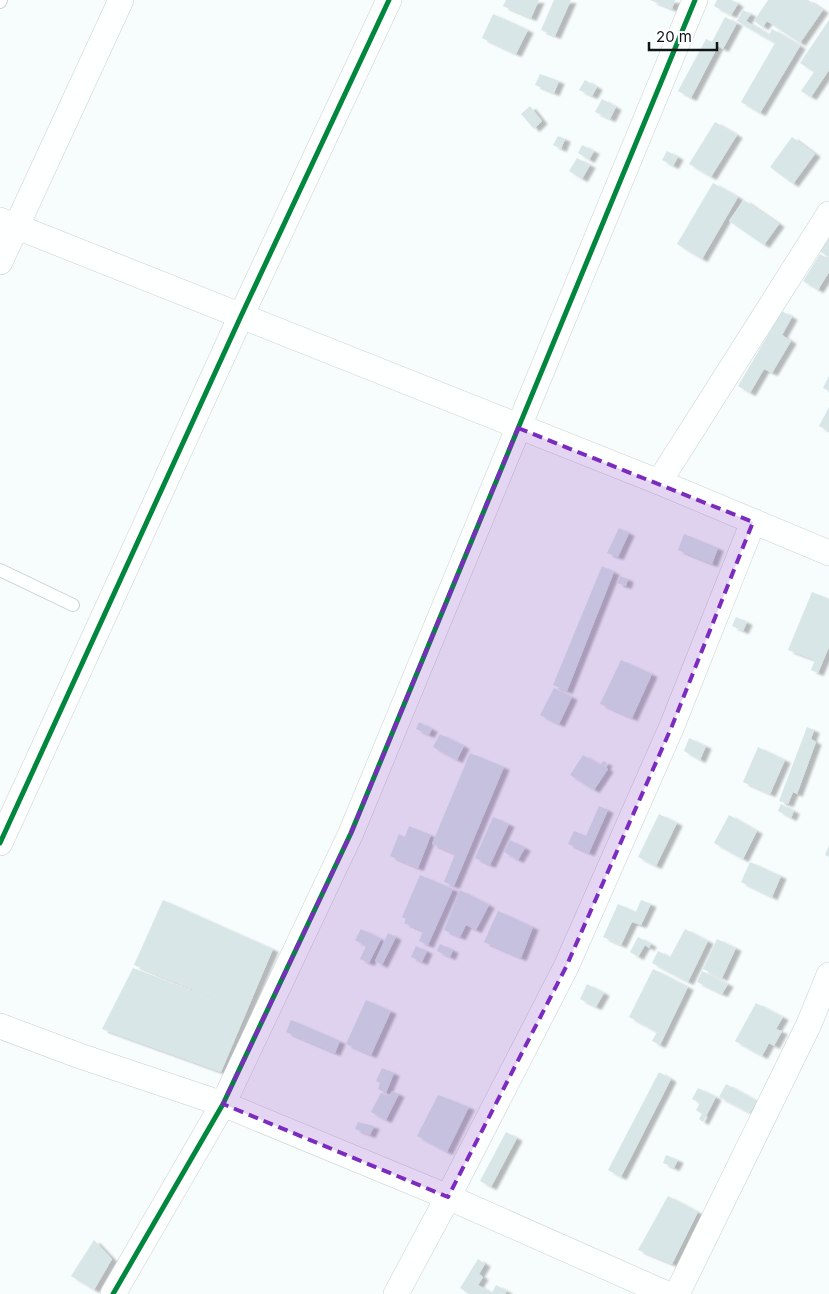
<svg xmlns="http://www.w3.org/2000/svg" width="829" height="1294" font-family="Inter,sans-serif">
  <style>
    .building { fill: #d8e6e8; filter: url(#shadow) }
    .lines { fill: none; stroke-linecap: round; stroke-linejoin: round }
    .service-casing { stroke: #ccd1d1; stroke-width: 14 }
    .minor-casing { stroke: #ccd1d1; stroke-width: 26 }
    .service { stroke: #feffff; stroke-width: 12 }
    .minor { stroke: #feffff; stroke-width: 25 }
    .cycleway-casing { stroke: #fff; stroke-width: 8 }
    .cycleway { stroke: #00873e; stroke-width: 5 }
    .marked { fill: #7b2cbf; fill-opacity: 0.2; stroke: #7b2cbf; stroke-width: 4; stroke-dasharray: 10 6; stroke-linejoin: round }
  </style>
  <defs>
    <filter id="shadow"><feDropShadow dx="5.5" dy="3" stdDeviation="1" flood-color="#0004"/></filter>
  </defs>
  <rect width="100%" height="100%" fill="#f7fcfc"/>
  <g class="building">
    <polygon points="506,0 539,0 531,18 503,6"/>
    <polygon points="554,0 571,0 555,36 541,30"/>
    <polygon points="650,0 675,0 672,9"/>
    <polygon points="717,0 732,0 738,4 731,15 714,6"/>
    <polygon points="768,0 808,0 823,10 800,43 767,21 763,27 754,21"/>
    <polygon points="743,10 751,14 746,21 769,35 772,29 800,46 760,113 741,102 775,43 737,21"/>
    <polygon points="493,14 528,30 516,54 482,38"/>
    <polygon points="725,17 737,23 723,49 718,46 691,98 678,91 706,39 712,42"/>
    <polygon points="829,20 829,70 811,97 801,91 814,72 800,63"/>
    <polygon points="540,74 559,81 554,93 535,85"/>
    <polygon points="585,80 597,87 592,96 579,90"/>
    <polygon points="602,99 616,107 610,119 595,112"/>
    <polygon points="530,106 542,121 534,129 521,114"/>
    <polygon points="715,122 737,135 711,177 689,164"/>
    <polygon points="558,136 565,139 561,149 553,145"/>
    <polygon points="792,137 815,154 793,184 770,167"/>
    <polygon points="582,145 594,151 589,160 578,153"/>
    <polygon points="667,151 678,157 673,166 662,160"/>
    <polygon points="577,158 590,165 582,179 569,171"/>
    <polygon points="713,183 738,197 702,259 677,244"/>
    <polygon points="744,200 779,224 764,245 729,221"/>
    <polygon points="829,235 829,257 819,251"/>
    <polygon points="820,254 829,259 829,272 818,290 803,281"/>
    <polygon points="782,311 792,317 782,335 791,341 772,373 764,369 750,393 738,386"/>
    <polygon points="829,376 829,391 823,388"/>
    <polygon points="829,407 829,430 828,431 819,426"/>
    <polygon points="619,528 629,533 618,557 607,553"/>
    <polygon points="684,534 718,548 712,564 678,550"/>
    <polygon points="602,566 614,572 567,691 553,685"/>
    <polygon points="620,576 628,579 626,586 617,583"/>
    <polygon points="812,592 829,599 829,647 818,673 811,670 815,660 788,650"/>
    <polygon points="736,617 747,622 743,631 732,626"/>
    <polygon points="621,660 652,674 632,718 600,704"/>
    <polygon points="554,688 572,697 559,724 540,715"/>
    <polygon points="419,722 432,729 429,735 416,729"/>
    <polygon points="807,727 814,730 811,739 816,742 797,794 793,792 788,804 779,801"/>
    <polygon points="440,734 464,746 457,760 433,747"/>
    <polygon points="689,738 706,746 700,760 684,751"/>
    <polygon points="758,747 785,760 770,794 743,782"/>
    <polygon points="470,753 504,767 454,886 444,882 455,854 432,844"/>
    <polygon points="583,755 600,765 603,761 607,763 605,767 608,769 594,790 570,775"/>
    <polygon points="781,804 794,811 791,818 778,811"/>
    <polygon points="599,806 608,810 589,853 568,844 574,831 586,836"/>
    <polygon points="659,814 677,823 656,866 638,857"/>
    <polygon points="729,815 757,831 743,859 714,843"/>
    <polygon points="493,817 509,824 490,865 475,858"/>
    <polygon points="409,826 431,835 418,868 390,856 399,834 405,837"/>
    <polygon points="510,840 525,848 518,860 504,852"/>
    <polygon points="829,845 829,857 825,855"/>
    <polygon points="750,862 781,876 772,897 741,882"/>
    <polygon points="420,875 453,889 428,945 419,941 423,931 404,923 406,919 402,917"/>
    <polygon points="460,890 489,905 476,930 466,925 460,937 444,930"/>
    <polygon points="163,900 273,949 221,1072 102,1029 133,968 223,1002 134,965"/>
    <polygon points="641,900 651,904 641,925 632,922 621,945 603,937 618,904 636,912"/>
    <polygon points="498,911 533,927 521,958 484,942"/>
    <polygon points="361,929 381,939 369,963 360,959 366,946 355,940"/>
    <polygon points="685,929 708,941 688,982 652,963 658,951 670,957"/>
    <polygon points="388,933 396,937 382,965 375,961"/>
    <polygon points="638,937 651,944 649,948 645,945 638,957 630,952"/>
    <polygon points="717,939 736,948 722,978 703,969"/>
    <polygon points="440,944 453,950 450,957 437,951"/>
    <polygon points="416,946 427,951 422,962 411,957"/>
    <polygon points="653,969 688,987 660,1045 652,1041 657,1032 629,1017"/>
    <polygon points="702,971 728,984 722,994 697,982"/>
    <polygon points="587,984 604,993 596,1007 580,999"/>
    <polygon points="366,1000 391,1011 371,1055 346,1044"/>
    <polygon points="756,1003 783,1017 776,1029 782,1031 774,1046 769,1043 762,1056 735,1041"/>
    <polygon points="291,1020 340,1041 335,1053 286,1032"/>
    <polygon points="382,1068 394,1073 386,1093 378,1089 380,1083 376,1081"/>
    <polygon points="659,1072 671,1079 621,1177 608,1170"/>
    <polygon points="726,1084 757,1101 750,1113 719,1097"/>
    <polygon points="698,1088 716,1097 703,1122 699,1119 702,1114 696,1110 700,1103 692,1099"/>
    <polygon points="392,1091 399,1094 386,1120 371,1112 381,1093 389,1096"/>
    <polygon points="438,1095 469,1107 447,1152 417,1136"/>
    <polygon points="358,1122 374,1126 370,1135 355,1129"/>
    <polygon points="506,1132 517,1138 491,1187 480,1181"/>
    <polygon points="666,1155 678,1160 674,1168 663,1163"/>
    <polygon points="668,1196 698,1212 672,1264 638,1250"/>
    <polygon points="94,1240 112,1259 94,1290 71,1276"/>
    <polygon points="478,1259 485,1264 479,1274 483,1277 478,1285 492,1293 496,1285 507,1291 505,1294 469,1294 460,1288"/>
  </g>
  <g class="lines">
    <g class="service-casing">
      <g id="service">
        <polyline points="0,2 1,0"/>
        <polyline points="0,570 73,605"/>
      </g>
    </g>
    <g class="minor-casing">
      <g id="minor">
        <polyline points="0,220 659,482 829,553"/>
        <polyline points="0,262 121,0"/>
        <polyline points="659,482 829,214"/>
        <polyline points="0,843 241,316 389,0"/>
        <polyline points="0,1026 80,1056 223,1104 448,1197 667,1294"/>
        <polyline points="113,1294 223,1104 351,833 695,0"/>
        <polyline points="396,1294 448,1197 566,967 672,726 753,522"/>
        <polyline points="677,1294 809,1024 829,975"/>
      </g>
    </g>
    <use href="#service" class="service"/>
    <use href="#minor" class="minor"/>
    <g class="cycleway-casing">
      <g id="cycleway">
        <polyline points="0,843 241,316 389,0"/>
        <polyline points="113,1294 223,1104 351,833 695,0"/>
      </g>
    </g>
    <use href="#cycleway" class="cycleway"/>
  </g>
  <path class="marked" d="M518,428L753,522L672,726L566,967L448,1197L223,1104L351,833Z"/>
  <path d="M649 42v8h68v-8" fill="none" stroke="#0f1414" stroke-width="2.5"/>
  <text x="656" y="42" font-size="15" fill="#0f1414" stroke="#ffffff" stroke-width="4" paint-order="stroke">20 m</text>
</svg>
